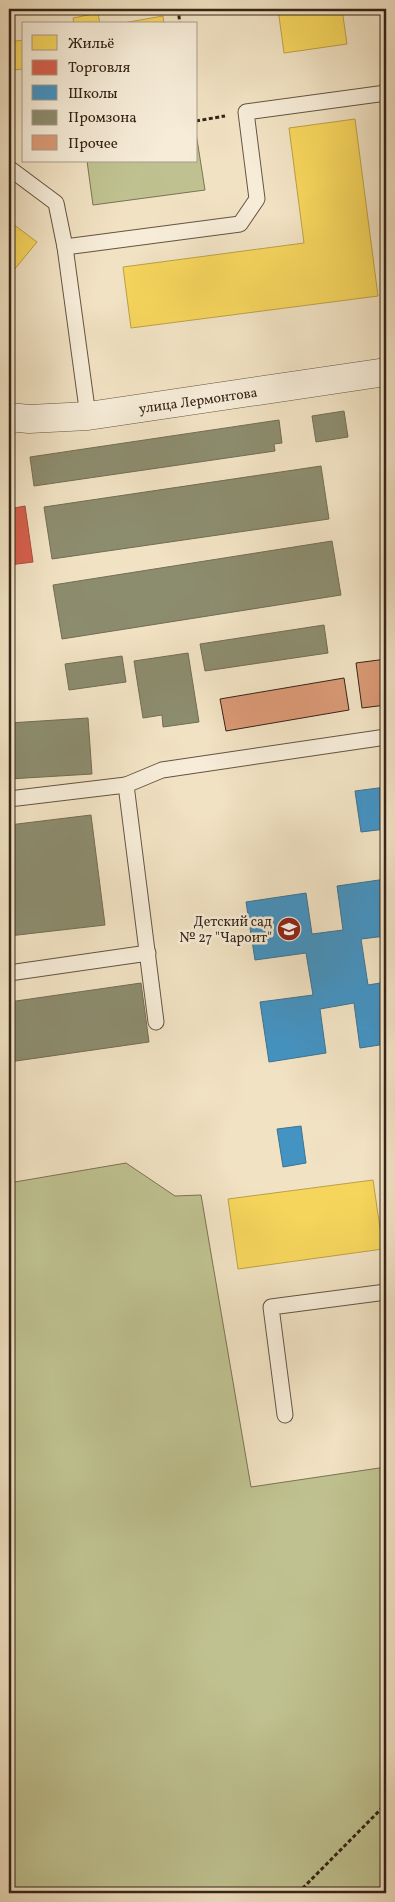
<svg xmlns="http://www.w3.org/2000/svg" width="395" height="1902" font-family="Vollkorn,serif">
  <style>
    .green { fill: #bfc290; stroke: #7a7354 }
    .homes { fill: #f6d55c; stroke: #bca047 }
    .shops { fill: #d6604d; stroke: #a64e3d }
    .schools { fill: #4393c3; stroke: #3f728f }
    .industry { fill: #8c8c6e; stroke: #726d54 }
    .building { fill: #da9976; stroke: #352417 }
    .lines { fill: none; stroke-linecap: round; stroke-linejoin: round }
    .service-casing { stroke: #645442; stroke-width: 17 }
    .minor-casing { stroke: #645442; stroke-width: 29 }
    .path { stroke: #352417; stroke-width: 3; stroke-dasharray: 4 2.5; stroke-linecap: butt }
    .service { stroke: #f6ecd8; stroke-width: 15 }
    .minor { stroke: #f6ecd8; stroke-width: 28 }
    .labels { text-anchor: middle; stroke-width: 5; stroke-linejoin: round; paint-order: stroke }
    .street-label { font-size: 14px; fill: #352417; stroke: #f6ecd8 }
    .poi-label { font-size: 14px; fill: #352417; stroke: #f6ecd8; text-anchor: end }
  </style>
  <rect width="100%" height="100%" fill="#f1e2c3"/>
  <filter id="stains"><feTurbulence type="fractalNoise" baseFrequency=".004" numOctaves="4"/><feColorMatrix values="0 0 0 0 .2 0 0 0 0 .09 0 0 0 0 .02 0 0 0 .5 -.17"/></filter>
  <radialGradient id="worn" r=".72"><stop offset=".6" stop-color="#630" stop-opacity="0"/><stop offset="1" stop-color="#630" stop-opacity=".3"/></radialGradient>
  <g class="green">
    <polygon points="196,133 205,190 93,205 87,161 196,161"/>
    <polygon points="126,1163 175,1196 201,1195 251,1487 386,1467 386,1893 9,1893 9,1183"/>
  </g>
  <g class="homes">
    <polygon points="278,9 342,9 347,44 284,53"/>
    <polygon points="98,13 100,24 74,24 73,18"/>
    <polygon points="163,16 164,24 117,24"/>
    <polygon points="24,40 24,82 22,69 14,70 9,42"/>
    <polygon points="355,119 378,296 131,328 123,267 304,243 289,128"/>
    <polygon points="9,221 37,242 9,276"/>
    <polygon points="373,1180 383,1249 238,1269 228,1199"/>
  </g>
  <polygon class="shops" points="25,506 33,562 9,565 9,509"/>
  <g class="schools">
    <polygon points="386,787 386,829 361,832 355,791"/>
    <polygon points="386,879 386,936 361,939 368,985 386,982 386,1044 360,1048 354,1003 320,1009 326,1053 269,1062 260,1002 313,995 306,953 255,960 246,902 306,893 312,934 343,930 337,886"/>
    <polygon points="301,1126 306,1163 283,1167 277,1129"/>
  </g>
  <g class="industry">
    <polygon points="344,411 348,437 316,442 312,416"/>
    <polygon points="279,420 282,443 274,444 275,451 34,486 30,457"/>
    <polygon points="321,466 329,519 52,559 44,507"/>
    <polygon points="332,541 341,595 62,639 53,585"/>
    <polygon points="324,625 328,653 205,671 200,644"/>
    <polygon points="188,653 199,722 163,727 162,715 143,718 134,661"/>
    <polygon points="122,656 126,682 69,690 65,664"/>
    <polygon points="88,718 92,774 9,779 9,723"/>
    <polygon points="91,815 105,925 9,936 9,825"/>
    <polygon points="141,983 149,1042 9,1062 9,1002"/>
  </g>
  <g class="building">
    <polygon points="386,659 386,705 362,708 356,663"/>
    <polygon points="344,678 349,710 226,731 220,699"/>
  </g>
  <g class="lines">
    <g class="service-casing">
      <g id="service">
        <polyline points="9,168 56,203 65,247 88,416"/>
        <polyline points="65,247 240,224 257,199 246,112 386,93"/>
        <polyline points="9,799 126,785"/>
        <polyline points="9,973 148,953"/>
        <polyline points="156,1022 126,785 162,770 386,737"/>
        <polyline points="285,1415 271,1307 386,1292"/>
      </g>
    </g>
    <g class="minor-casing">
      <polyline id="minor" points="9,417 29,419 88,416 386,372"/>
    </g>
    <g class="path">
      <polyline points="178,9 180,24"/>
      <polyline points="196,121 225,116"/>
      <polyline points="298,1893 386,1804"/>
    </g>
    <use href="#service" class="service"/>
    <use href="#minor" class="minor"/>
  </g>
  <defs>
    <g id="school-disc" transform="scale(1.25)"><circle r="9.5" fill="#8f2418" stroke="#f6ecd8"/><path d="M0-5L7-2L0 1L-7-2ZM-4 1L0 2.5L4 1V4Q0 6-4 4Z" fill="#fff"/></g>
  </defs>
  <g fill-rule="evenodd">
    <use href="#school-disc" x="289" y="929"/>
  </g>
  <g class="labels">
    <g class="street-label">
      <text transform="translate(198 400) rotate(-8)" y="5">улица Лермонтова</text>
    </g>
    <g class="poi-label">
      <text x="272" y="926">Детский сад<tspan x="272" dy="16">№ 27 "Чароит"</tspan></text>
    </g>
  </g>
  <rect width="395" height="1902" fill="none" stroke="#f1e2c3" stroke-width="30"/>
  <rect x="10" y="10" width="375" height="1882" fill="none" stroke="#352417" stroke-width="2.5"/>
  <rect x="15" y="15" width="365" height="1872" fill="none" stroke="#352417"/>
  <rect x="22" y="22" width="175" height="140" fill="#f6ecd8" stroke="#a99c8b"/>
  <rect x="32" y="35" width="25" height="15" fill="#f6d55c" stroke="#a99c8b"/>
  <text x="68" y="48" font-size="15" fill="#352417">Жильё</text>
  <rect x="32" y="60" width="25" height="15" fill="#d6604d" stroke="#a99c8b"/>
  <text x="68" y="72" font-size="15" fill="#352417">Торговля</text>
  <rect x="32" y="85" width="25" height="15" fill="#4393c3" stroke="#a99c8b"/>
  <text x="68" y="98" font-size="15" fill="#352417">Школы</text>
  <rect x="32" y="110" width="25" height="15" fill="#8c8c6e" stroke="#a99c8b"/>
  <text x="68" y="122" font-size="15" fill="#352417">Промзона</text>
  <rect x="32" y="135" width="25" height="15" fill="#da9976" stroke="#a99c8b"/>
  <text x="68" y="148" font-size="15" fill="#352417">Прочее</text>
  <rect width="100%" height="100%" filter="url(#stains)"/>
  <rect width="100%" height="100%" fill="url(#worn)"/>
</svg>
